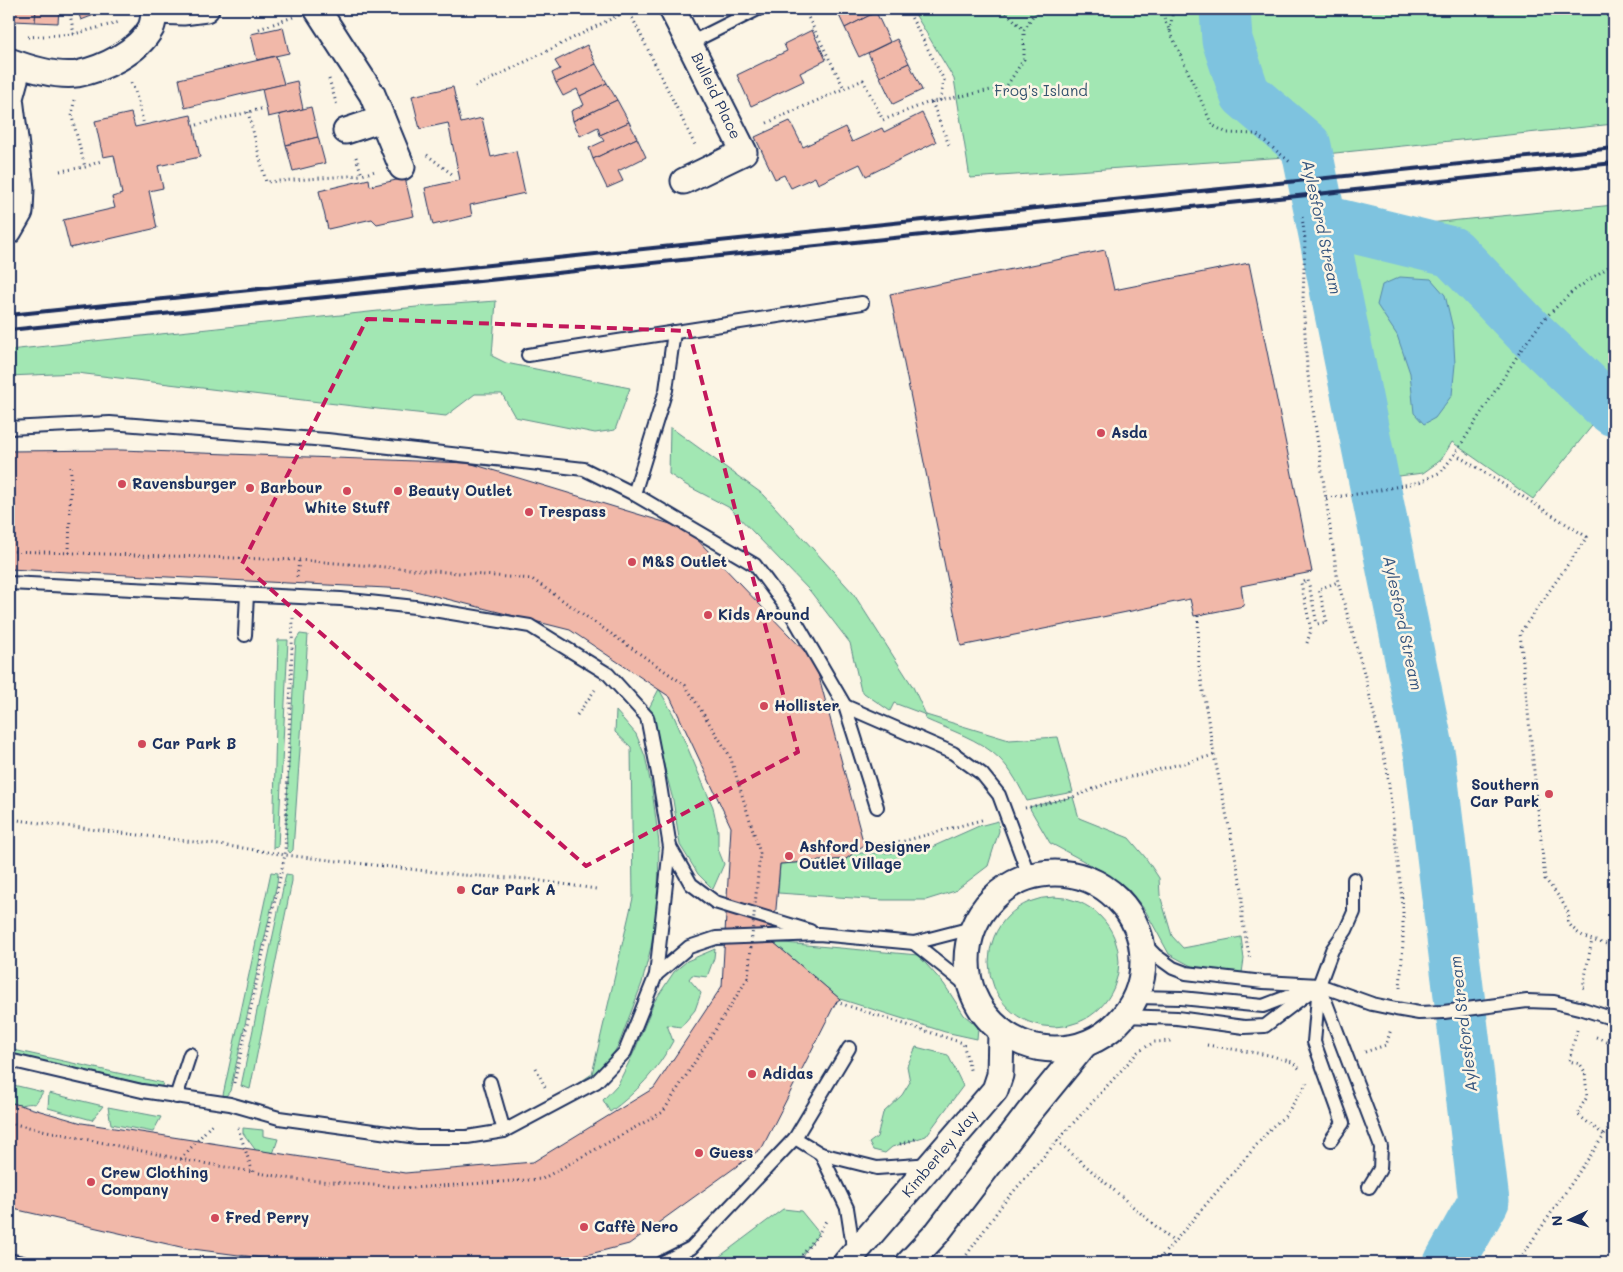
<svg xmlns="http://www.w3.org/2000/svg" width="1623" height="1272" font-family="Mali,sans-serif">
  <style>
    .green { fill: #a2e7b3; stroke: #5e8b88 }
    .water { fill: #7ec3df; stroke: #5688ab }
    .lines { fill: none; stroke-linecap: round; stroke-linejoin: round }
    .river { stroke: #7ec3df; stroke-width: 51 }
    .building { fill: #f1b8a9; stroke: #1b2f5e }
    .service-casing { stroke: #1b2f5e; stroke-width: 16 }
    .minor-casing { stroke: #1b2f5e; stroke-width: 29 }
    .path { stroke: #1b2f5e; stroke-width: 3; stroke-dasharray: 1 4; stroke-linecap: butt }
    .service { stroke: #fcf5e5; stroke-width: 12 }
    .minor { stroke: #fcf5e5; stroke-width: 25 }
    .rail { stroke: #1b2f5e; stroke-width: 4 }
    .path-bridge { stroke: #1b2f5e; stroke-width: 3; stroke-dasharray: 1 4; stroke-linecap: butt }
    .marked { fill: none; stroke: #c2185b; stroke-width: 4; stroke-dasharray: 10 6; stroke-linejoin: round }
    .poi-dot { fill: #d1495b; stroke: #fcf5e5; stroke-width: 2 }
    .labels { text-anchor: middle; stroke-width: 5; stroke-linejoin: round; paint-order: stroke }
    .park-label { font-size: 15px; fill: #36546f; stroke: #fcf5e5 }
    .street-label { font-size: 15px; fill: #1b2f5e; stroke: #fcf5e5 }
    .poi-label { font-size: 15px; font-weight: bold; fill: #1b2f5e; stroke: #fcf5e5; text-anchor: start }
    .water-label { font-size: 16px; font-style: italic; fill: #34547e; stroke: #fcf5e5 }
  </style>
  <rect width="100%" height="100%" fill="#fcf5e5"/>
  <filter id="ink" filterUnits="userSpaceOnUse"><feTurbulence type="fractalNoise" baseFrequency=".02" numOctaves="2"/><feDisplacementMap in="SourceGraphic" scale="10" xChannelSelector="R" yChannelSelector="G"/><feConvolveMatrix kernelMatrix="1 2 1 2 8 2 1 2 1" color-interpolation-filters="sRGB"/></filter>
  <g filter="url(#ink)">
    <g class="green">
      <polygon points="912,9 1614,9 1614,124 1316,155 970,178 954,79"/>
      <polygon points="1614,205 1614,427 1600,416 1533,499 1452,442 1441,460 1423,473 1391,477 1347,257 1377,228"/>
      <polygon points="496,301 492,356 506,363 630,388 615,430 595,433 515,417 502,394 475,394 446,416 378,409 77,373 9,376 9,350 426,306"/>
      <path d="M670,427L764,495L853,593L913,687L926,715L1009,740L1058,737L1073,792L1027,801C1020,787 1012,771 1000,759C980,739 949,730 925,719L926,715L894,703L890,711L861,691L850,643L810,591L730,508L686,485L669,474Z"/>
      <polygon points="300,634 308,635 293,850 290,853 287,849 286,819 295,653 296,640"/>
      <polygon points="278,640 288,640 278,847 273,848"/>
      <polygon points="659,689 673,714 713,807 718,831 718,849 724,864 713,889 698,874 680,845 673,800 649,708"/>
      <polygon points="616,711 636,734 645,756 652,790 659,843 658,900 651,947 642,983 619,1044 602,1073 559,1096 592,1074 633,898 631,747 615,732"/>
      <polygon points="1073,797 1079,818 1129,838 1145,857 1159,878 1160,895 1172,936 1183,948 1241,937 1244,959 1242,973 1193,967 1169,954 1145,910 1128,889 1108,874 1050,843 1029,807"/>
      <polygon points="998,821 999,831 988,866 955,891 926,900 883,900 778,893 780,864 846,859 853,853 890,853 932,847 979,826"/>
      <polygon points="271,872 278,873 277,883 230,1091 226,1096 223,1095"/>
      <polygon points="286,874 292,875 292,881 250,1089 241,1086"/>
      <circle cx="1054" cy="962" r="65"/>
      <polygon points="773,942 918,955 944,984 964,1015 978,1027 977,1039 945,1032 840,999"/>
      <path d="M715,949L714,958L707,977L692,975L689,979L701,993L695,1010L681,1027L667,1025L673,1041C657,1071 636,1093 610,1112L603,1100L618,1084L635,1050L654,1002L674,972L687,961Z"/>
      <polygon points="916,1047 948,1055 963,1086 926,1136 892,1147 885,1153 873,1150 869,1143 877,1137 883,1113 902,1095 910,1082 907,1066"/>
      <polygon points="9,1049 163,1083 161,1088 9,1053"/>
      <path d="M9,1084L43,1092L35,1104C26,1102 17,1108 9,1104Z"/>
      <polygon points="49,1093 103,1106 92,1120 48,1108"/>
      <polygon points="108,1107 161,1117 153,1132 111,1124"/>
      <polygon points="243,1128 263,1130 263,1136 278,1139 273,1154 257,1152 243,1133"/>
      <polygon points="783,1209 801,1211 819,1233 796,1263 711,1263"/>
    </g>
    <polygon class="water" points="1400,277 1431,279 1445,295 1453,329 1455,364 1452,395 1435,418 1424,424 1414,413 1410,373 1397,335 1377,305 1382,285"/>
    <g class="lines">
      <g class="river">
        <polyline points="1225,9 1227,40 1245,94 1306,146 1430,757 1484,1201 1449,1263"/>
        <polyline points="1321,220 1452,252 1527,330 1605,404 1614,411"/>
      </g>
    </g>
    <g class="building">
      <polygon points="9,9 15,9 14,21 9,21"/>
      <polygon points="15,9 36,9 35,22 14,21"/>
      <polygon points="36,9 59,9 58,23 35,22"/>
      <polygon points="77,9 101,9 102,12 81,20"/>
      <polygon points="836,9 874,9 876,12 845,28"/>
      <polygon points="876,12 890,42 859,57 845,28"/>
      <polygon points="283,27 289,53 257,60 251,34"/>
      <polygon points="812,30 826,60 800,73 804,81 751,106 737,75 787,51 784,44"/>
      <polygon points="897,39 909,63 880,77 868,53"/>
      <polygon points="587,45 596,64 556,83 552,73 560,69 555,61"/>
      <polygon points="276,56 284,84 185,108 179,79"/>
      <polygon points="909,63 922,90 893,104 880,77"/>
      <polygon points="596,64 607,83 580,96 577,89 563,96 556,83"/>
      <polygon points="297,81 303,109 268,117 262,89"/>
      <polygon points="607,83 617,100 573,121 571,111 584,105 580,96"/>
      <polygon points="453,87 461,123 482,118 491,157 516,151 525,193 470,205 472,216 433,225 425,188 460,180 448,123 420,129 412,96"/>
      <polygon points="617,100 629,122 600,135 598,127 580,136 573,121"/>
      <polygon points="311,107 318,137 286,145 279,115"/>
      <polygon points="131,113 135,127 191,115 200,157 158,166 163,188 149,191 157,228 70,248 63,220 115,208 112,197 122,194 114,155 103,157 95,121"/>
      <polygon points="922,113 936,142 866,176 860,164 818,184 815,177 791,188 784,175 775,179 755,137 790,121 803,147 845,127 852,142 882,128 884,132"/>
      <polygon points="629,122 637,138 593,159 589,148 604,141 600,135"/>
      <polygon points="318,137 325,163 293,171 286,145"/>
      <polygon points="637,138 646,157 618,171 623,181 607,188 593,159"/>
      <polygon points="405,178 414,216 377,224 372,219 328,229 319,191 369,179 370,186"/>
      <polygon points="1105,250 1114,290 1249,263 1312,572 1241,586 1244,606 1194,616 1190,599 961,646 890,294"/>
      <polygon points="121,450 469,463 687,529 815,662 864,845 846,859 780,864 773,942 840,999 836,1002 762,1148 629,1244 555,1263 300,1263 185,1248 9,1208 9,1102 82,1123 405,1173 533,1162 654,1088 722,986 731,827 670,697 570,630 407,589 9,569 9,451"/>
    </g>
    <g class="lines">
      <g class="service-casing">
        <g id="service">
          <polyline points="690,43 758,9"/>
          <polyline points="528,355 862,303"/>
          <polyline points="9,428 110,423 327,440 584,469 634,494 755,565 792,615 845,706 877,807"/>
          <polyline points="634,494 666,390 674,332"/>
          <polyline points="9,583 341,599 415,607 530,626 608,674 647,717 658,773 670,847 656,975 625,1052 596,1082 504,1131 467,1137 417,1137 279,1118 230,1104 142,1091 9,1060"/>
          <polyline points="245,635 247,594"/>
          <polyline points="845,706 953,753 982,774 999,795 1029,876"/>
          <polyline points="670,847 691,884 715,902 810,931"/>
          <polyline points="1141,941 1155,955 1173,968 1186,973 1263,982 1319,985 1372,1004 1396,1009 1419,1013 1444,1012 1527,1001 1554,1002 1583,1009 1614,1019"/>
          <polyline points="914,943 969,987"/>
          <polyline points="656,975 689,947 716,938 819,934 914,943 972,928"/>
          <polyline points="1320,987 1381,1147 1380,1169 1369,1187"/>
          <polyline points="1136,997 1181,998 1263,1006 1305,990"/>
          <polyline points="1124,1016 1177,1018 1244,1027 1265,1026 1319,985"/>
          <polyline points="490,1082 504,1131"/>
          <polyline points="176,1097 190,1054"/>
          <polyline points="795,1138 821,1154 877,1168 931,1164"/>
          <polyline points="1331,1140 1343,1123 1314,1042 1319,985 1332,950 1346,930 1354,912 1354,879"/>
          <polyline points="821,1154 847,1208 854,1253"/>
          <polyline points="9,1260 23,1263"/>
          <polyline points="661,1263 691,1248 795,1138 849,1048"/>
        </g>
      </g>
      <g class="minor-casing">
        <g id="minor">
          <polyline points="317,9 372,94 402,167"/>
          <polyline points="672,9 744,152 684,181"/>
          <polyline points="154,11 183,12 206,9"/>
          <path d="M9,61C28,68 56,77 77,74C103,69 138,52 151,28C153,23 154,14 154,9"/>
          <polyline points="346,131 382,119"/>
          <polyline points="9,231 20,212 21,188 10,98 19,65"/>
          <circle cx="1055" cy="961" r="88"/>
          <polyline points="846,1263 995,1090 1000,1075 1001,1032"/>
          <polyline points="909,1263 937,1233 1027,1115 1084,1045"/>
        </g>
      </g>
      <g class="path">
        <polyline points="69,9 74,34"/>
        <polyline points="628,9 695,145"/>
        <polyline points="804,9 844,88"/>
        <polyline points="907,9 944,80 940,101"/>
        <polyline points="1003,9 1024,30"/>
        <polyline points="1160,9 1212,125 1227,133 1256,134 1290,162"/>
        <polyline points="259,29 293,17"/>
        <polyline points="1170,31 1173,9"/>
        <polyline points="28,37 74,34 120,22"/>
        <polyline points="329,79 337,106"/>
        <polyline points="131,83 135,91 144,125"/>
        <polyline points="475,87 629,10"/>
        <polyline points="74,100 72,117 85,167"/>
        <polyline points="932,102 949,145"/>
        <polyline points="248,112 266,182 362,175 375,171"/>
        <polyline points="767,123 863,80 883,120 927,103 1006,87 1024,59 1024,30 1037,9"/>
        <polyline points="197,125 265,108"/>
        <polyline points="427,155 452,174"/>
        <polyline points="356,157 362,175"/>
        <polyline points="60,171 85,167 101,161"/>
        <polyline points="1302,217 1305,239 1303,300 1307,368 1338,582 1366,680 1387,769 1403,907 1403,942 1400,989"/>
        <path d="M1455,454L1587,537L1520,633L1545,879L1560,898L1569,914L1568,922C1579,939 1596,941 1614,946"/>
        <polyline points="1326,498 1365,493 1420,482 1441,472 1455,454 1523,347 1545,318 1572,292 1614,263"/>
        <polyline points="9,551 299,560 532,579 685,685 730,756 760,853"/>
        <polyline points="69,553 71,466"/>
        <polyline points="297,577 299,560"/>
        <polyline points="1198,616 1199,667 1214,755 1242,889 1242,917 1250,960"/>
        <polyline points="1307,643 1311,630 1301,583 1308,580 1317,624 1327,622 1319,589 1338,582"/>
        <polyline points="577,715 595,690"/>
        <polyline points="1025,808 1073,797 1111,782 1214,755"/>
        <polyline points="9,819 243,848 285,855 462,875 528,879 596,889"/>
        <polyline points="864,845 897,843 985,819"/>
        <polyline points="1584,988 1583,987 1592,940"/>
        <polyline points="836,1002 963,1043 971,1073"/>
        <polyline points="1577,1030 1569,1061 1580,1064 1585,1072 1587,1097 1577,1114 1604,1135"/>
        <polyline points="1596,1037 1614,1044"/>
        <polyline points="1207,1045 1269,1055 1292,1062 1301,1070"/>
        <polyline points="1365,1052 1386,1045 1391,1029"/>
        <polyline points="536,1068 545,1087"/>
        <polyline points="234,1083 285,855 293,618"/>
        <polyline points="9,1123 180,1159 293,1179 412,1188 542,1179 663,1112 748,978"/>
        <polyline points="238,1128 253,1173"/>
        <polyline points="1057,1141 1174,1242"/>
        <polyline points="900,1144 916,1139"/>
        <polyline points="181,1159 213,1123"/>
        <polyline points="796,1263 819,1233 827,1219"/>
        <polyline points="961,1263 1002,1205 1057,1141 1138,1052 1154,1042 1171,1041"/>
        <polyline points="1156,1263 1272,1127 1285,1116 1307,1083"/>
        <polyline points="1517,1263 1614,1121"/>
      </g>
      <use href="#service" class="service"/>
      <use href="#minor" class="minor"/>
      <g class="rail">
        <polyline points="9,315 1614,148"/>
        <polyline points="9,330 1614,163"/>
      </g>
      <polyline class="path-bridge" points="748,978 760,853"/>
    </g>
  </g>
  <path class="marked" d="M367,319L689,331L798,752L586,866L242,564Z"/>
  <g class="poi-dot">
    <circle cx="1101" cy="433" r="5"/>
    <circle cx="122" cy="484" r="5"/>
    <circle cx="250" cy="488" r="5"/>
    <circle cx="347" cy="491" r="5"/>
    <circle cx="398" cy="491" r="5"/>
    <circle cx="529" cy="512" r="5"/>
    <circle cx="632" cy="562" r="5"/>
    <circle cx="708" cy="615" r="5"/>
    <circle cx="764" cy="706" r="5"/>
    <circle cx="142" cy="744" r="5"/>
    <circle cx="1549" cy="794" r="5"/>
    <circle cx="789" cy="856" r="5"/>
    <circle cx="461" cy="890" r="5"/>
    <circle cx="752" cy="1074" r="5"/>
    <circle cx="699" cy="1153" r="5"/>
    <circle cx="91" cy="1182" r="5"/>
    <circle cx="215" cy="1218" r="5"/>
    <circle cx="584" cy="1227" r="5"/>
  </g>
  <g class="labels">
    <g class="park-label">
      <text x="1041" y="96">Frog's Island</text>
    </g>
    <g class="street-label">
      <text transform="translate(716 96) rotate(64)" y="5">Bulleid Place</text>
      <text transform="translate(940 1154) rotate(-50)" y="5">Kimberley Way</text>
    </g>
    <g class="poi-label">
      <text x="1111" y="438">Asda</text>
      <text x="132" y="489">Ravensburger</text>
      <text x="260" y="493">Barbour</text>
      <text x="408" y="496">Beauty Outlet</text>
      <text x="347" y="513" text-anchor="middle">White Stuff</text>
      <text x="539" y="517">Trespass</text>
      <text x="642" y="567">M&amp;S Outlet</text>
      <text x="718" y="620">Kids Around</text>
      <text x="774" y="711">Hollister</text>
      <text x="152" y="749">Car Park B</text>
      <text x="1539" y="790" text-anchor="end">Southern<tspan x="1539" dy="17">Car Park</tspan></text>
      <text x="799" y="852">Ashford Designer<tspan x="799" dy="17">Outlet Village</tspan></text>
      <text x="471" y="895">Car Park A</text>
      <text x="762" y="1079">Adidas</text>
      <text x="709" y="1158">Guess</text>
      <text x="101" y="1178">Crew Clothing<tspan x="101" dy="17">Company</tspan></text>
      <text x="225" y="1223">Fred Perry</text>
      <text x="594" y="1232">Caffè Nero</text>
    </g>
    <g class="water-label">
      <text transform="translate(1322 227) rotate(78)" y="6">Aylesford Stream</text>
      <text transform="translate(1403 623) rotate(78)" y="6">Aylesford Stream</text>
      <text transform="translate(1463 1024) rotate(-97)" y="6">Aylesford Stream</text>
    </g>
  </g>
  <rect width="1623" height="1272" fill="none" stroke="#fcf5e5" stroke-width="30"/>
  <rect x="15" y="15" width="1593" height="1242" fill="none" stroke="#1b2f5e" stroke-width="2" filter="url(#ink)"/>
  <g transform="translate(1570 1220) rotate(266)" stroke="#fcf5e5" stroke-width="4" paint-order="stroke">
  <path d="M0-4L9 19L0 12L-9 19Z" fill="#1b2f5e"/>
  <text y="-8" font-size="14" font-weight="bold" text-anchor="middle" fill="#1b2f5e">N</text>
  </g>
</svg>
